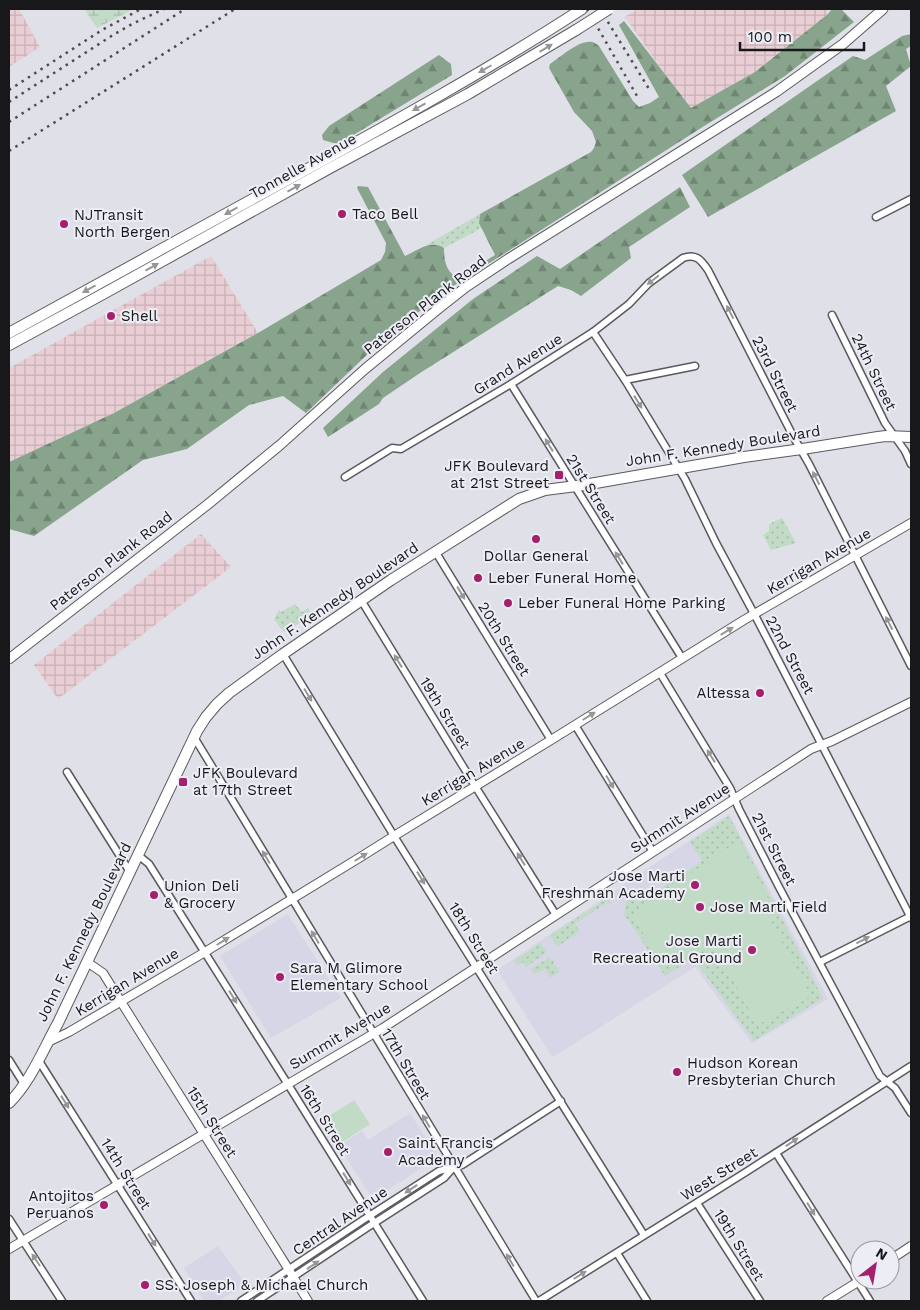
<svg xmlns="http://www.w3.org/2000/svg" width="920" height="1310" font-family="'Work Sans',sans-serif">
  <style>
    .built { fill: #d6d6e6 }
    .industrial { fill: url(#industrial-grid) }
    .green { fill: url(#green-dots) }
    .forest { fill: url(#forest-firs) }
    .wetland { fill: url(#wetland-marsh) }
    .pitch { fill: #c2dbc6 }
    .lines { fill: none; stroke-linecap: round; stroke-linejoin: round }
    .minor-casing { stroke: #595960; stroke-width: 9 }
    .tertiary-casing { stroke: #595960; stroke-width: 10 }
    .secondary-casing { stroke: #595960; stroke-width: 11 }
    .primary-casing { stroke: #595960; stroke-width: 12 }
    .trunk-casing { stroke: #595960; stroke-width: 12 }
    .minor { stroke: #fff; stroke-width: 6 }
    .tertiary { stroke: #fff; stroke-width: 8 }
    .secondary { stroke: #fff; stroke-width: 9 }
    .primary { stroke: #fff; stroke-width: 10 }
    .trunk { stroke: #fff; stroke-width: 10 }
    .rail { stroke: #4d4d51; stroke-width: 2.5; stroke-dasharray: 2.5 5; stroke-linecap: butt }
    .trunk-bridge-casing { stroke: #595960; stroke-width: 12; stroke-linecap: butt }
    .trunk-bridge { stroke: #fff; stroke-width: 10 }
    .oneway { fill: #979798 }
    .poi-dot { fill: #a5206c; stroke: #ededf6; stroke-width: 2 }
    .labels { text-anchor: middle; stroke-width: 4; stroke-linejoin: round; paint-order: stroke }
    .street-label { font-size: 15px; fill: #18181b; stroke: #ededf6 }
    .poi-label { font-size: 15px; fill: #18181b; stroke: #ededf6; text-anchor: start }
  </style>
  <defs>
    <pattern id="industrial-grid" width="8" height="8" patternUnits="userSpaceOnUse" patternTransform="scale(1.25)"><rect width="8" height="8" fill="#e9cfd5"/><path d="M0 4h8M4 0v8" fill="none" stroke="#c7b1b6"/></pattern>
    <pattern id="green-dots" width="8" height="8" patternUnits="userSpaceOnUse" patternTransform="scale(1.25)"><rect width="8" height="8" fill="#c2dbc6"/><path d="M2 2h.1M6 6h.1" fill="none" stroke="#a6bbaa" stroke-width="1.8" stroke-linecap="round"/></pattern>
    <pattern id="forest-firs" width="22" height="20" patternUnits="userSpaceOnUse" patternTransform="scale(1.25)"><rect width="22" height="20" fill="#88a48c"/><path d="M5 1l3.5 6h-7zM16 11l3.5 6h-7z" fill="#6e8572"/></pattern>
    <pattern id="wetland-marsh" width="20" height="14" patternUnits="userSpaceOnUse" patternTransform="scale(1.25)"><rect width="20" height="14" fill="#c2dbc6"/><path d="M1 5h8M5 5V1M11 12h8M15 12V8" fill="none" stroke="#a6bbaa"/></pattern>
  </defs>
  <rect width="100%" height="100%" fill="#e0e0e8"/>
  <g class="built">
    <polygon points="729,814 828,999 752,1043 695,967 558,1054 552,1057 497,970"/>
    <polygon points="288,914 341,998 271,1038 220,956"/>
    <polygon points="410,1113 438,1157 373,1200 339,1146 362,1131 368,1140"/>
    <polygon points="218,1246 246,1285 218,1301 204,1301 184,1268"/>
  </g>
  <g class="industrial">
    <polygon points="9,9 19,9 40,47 9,67"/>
    <polygon points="637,9 825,9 828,14 755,72 691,108 674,87 625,17"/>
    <polygon points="211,256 258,333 114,413 9,462 9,368"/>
    <polygon points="201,534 231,567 58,699 34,665"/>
  </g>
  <g class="green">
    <path d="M480,214L479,222L482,228L444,248C437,243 429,246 421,248Z"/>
    <polygon points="782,518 796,543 771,550 763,535 769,531 769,524"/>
    <polygon points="295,604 302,612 308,608 311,612 310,616 286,632 283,631 274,619 279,610 281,612"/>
    <polygon points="729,816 823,998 754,1041 693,958 665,976 624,914 626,902 631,899 640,902 702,861 690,842"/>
    <polygon points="608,898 613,906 612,906 608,902 575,924 580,932 560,945 558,946 555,944 550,935"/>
    <polygon points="540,943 546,950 546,953 526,967 523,962 517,966 514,961"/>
    <polygon points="548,958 551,959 554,962 553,963 560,972 551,978 545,969 535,974 531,969"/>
  </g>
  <g class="forest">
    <path d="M832,9H841L854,22L785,76L701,128L441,294L373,349L306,413L283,396L249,405L187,449L143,460L34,536L9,529V462L114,413L258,333L381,260L385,252L386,243L357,188L358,186L368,187L405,256C416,251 432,239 444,248C444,261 446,272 458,278L495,255L479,223L480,214L591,152L594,148L596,142L592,131L574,112L549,68L550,64C559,58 577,42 588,42C593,41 595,43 599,46L633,101L639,107L650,103L659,97L619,25L624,21L691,108L755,72L828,14Z"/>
    <polygon points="911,34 911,46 906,49 911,66 886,86 896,111 708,217 682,175 853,56 865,60 902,36"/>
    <polygon points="439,55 451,64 452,75 342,142 337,144 323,140 322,135 329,126"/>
    <polygon points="680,187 690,207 629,247 631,258 581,296 571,290 558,286 420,373 383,398 379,404 328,437 323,428 383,372 473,299 537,256 560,269"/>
  </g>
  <polygon class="wetland" points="84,9 134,9 97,28"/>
  <g class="pitch">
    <polygon points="738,841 769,900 762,905 811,996 757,1025 711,938 666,967 631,915"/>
    <polygon points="354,1100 370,1124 338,1145 323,1120"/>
  </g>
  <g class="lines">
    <g class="minor-casing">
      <g id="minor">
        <polyline points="876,217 911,199"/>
        <polyline points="832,315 885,423 905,451 911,464"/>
        <polyline points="593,332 625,380 685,479 716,543 759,623 911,918"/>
        <polyline points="625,380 695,366"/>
        <polyline points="511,384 682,658"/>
        <path d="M345,477L392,448L401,449L511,384L593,332L629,304L649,283L683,258C696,253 701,260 708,270L793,436L809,464L911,666"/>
        <polyline points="435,551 551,740"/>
        <polyline points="361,600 475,786 556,915"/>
        <polyline points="283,654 394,836 644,1235"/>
        <polyline points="660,673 730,788 739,809 779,887 880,1076 895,1088 911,1113"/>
        <polyline points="575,725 653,852"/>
        <polyline points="194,737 536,1301"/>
        <polyline points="67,772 130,872"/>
        <polyline points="138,855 149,864 294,1094 423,1301"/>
        <polyline points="820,962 911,916"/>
        <polyline points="9,1060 24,1084"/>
        <polyline points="39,1061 191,1301"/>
        <polyline points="776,1153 870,1301"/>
        <polyline points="697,1203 760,1301"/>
        <polyline points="9,1219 62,1301"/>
        <polyline points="617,1253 647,1301"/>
        <polyline points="241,1301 363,1220 439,1171 462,1165 561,1101"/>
        <polyline points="257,1301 368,1227 444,1178 453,1168"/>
        <polyline points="539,1301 746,1172 911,1066"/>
      </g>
    </g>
    <g class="tertiary-casing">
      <g id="tertiary">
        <polyline points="87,962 103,973 284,1262 308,1301"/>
        <polyline points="48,1042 69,1032 205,952 359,858 394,836 551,740 744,620 911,523"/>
        <polyline points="9,1249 383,1028 811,749 832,741 911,702"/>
        <polyline points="890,1260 911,1246"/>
        <polyline points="827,1301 861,1280"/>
      </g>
    </g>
    <g class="secondary-casing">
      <polyline id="secondary" points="9,659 207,505 280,445 365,369 438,309 466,287 508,259 776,92 843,44 883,9"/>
    </g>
    <g class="primary-casing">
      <path id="primary" d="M9,1103C31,1081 43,1050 58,1023L197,731L206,717L217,704L229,693L283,654L391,580L519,499L545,490L584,485L744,457L809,448L878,437L886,436L911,437"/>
    </g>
    <g class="trunk-casing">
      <g id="trunk">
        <path d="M9,333C103,281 197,230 291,178C390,124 488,70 582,9"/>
        <polyline points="9,345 103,294 330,168 468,94 576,30"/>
      </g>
    </g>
    <use href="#minor" class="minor"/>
    <use href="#tertiary" class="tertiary"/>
    <use href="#secondary" class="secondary"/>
    <use href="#primary" class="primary"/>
    <use href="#trunk" class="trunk"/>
    <g class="rail">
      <polyline points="587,9 637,96"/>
      <polyline points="600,9 649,89"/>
      <polyline points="9,90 102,30 141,9"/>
      <polyline points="9,102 113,35 132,24 164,9"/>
      <polyline points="9,122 185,9"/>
      <polyline points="9,151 235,9"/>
    </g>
    <g class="trunk-bridge-casing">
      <polyline id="trunk-bridge" points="576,30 609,9"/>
    </g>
    <use href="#trunk-bridge" class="trunk-bridge"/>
  </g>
  <defs><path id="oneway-solid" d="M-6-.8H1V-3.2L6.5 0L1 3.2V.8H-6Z" transform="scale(1.25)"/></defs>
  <g class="oneway">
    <use href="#oneway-solid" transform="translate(546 48) rotate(-31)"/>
    <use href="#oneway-solid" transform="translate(485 69) rotate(150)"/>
    <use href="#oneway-solid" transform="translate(419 107) rotate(151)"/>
    <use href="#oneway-solid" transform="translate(294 188) rotate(-29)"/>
    <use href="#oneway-solid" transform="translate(231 211) rotate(151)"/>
    <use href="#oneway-solid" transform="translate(152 267) rotate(-29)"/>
    <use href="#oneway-solid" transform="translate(653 280) rotate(142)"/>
    <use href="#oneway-solid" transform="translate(89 289) rotate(151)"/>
    <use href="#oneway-solid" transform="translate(730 312) rotate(-117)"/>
    <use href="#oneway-solid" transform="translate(638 402) rotate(58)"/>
    <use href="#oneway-solid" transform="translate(549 445) rotate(-122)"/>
    <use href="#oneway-solid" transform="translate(816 478) rotate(-117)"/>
    <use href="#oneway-solid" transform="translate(619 558) rotate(-122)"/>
    <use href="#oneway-solid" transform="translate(461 593) rotate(59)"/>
    <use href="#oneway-solid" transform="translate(889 623) rotate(-117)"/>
    <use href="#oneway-solid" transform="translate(727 631) rotate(-31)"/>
    <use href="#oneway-solid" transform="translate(398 661) rotate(-122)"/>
    <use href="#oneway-solid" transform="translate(308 695) rotate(59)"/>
    <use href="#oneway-solid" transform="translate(589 716) rotate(-32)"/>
    <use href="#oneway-solid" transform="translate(711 756) rotate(-122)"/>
    <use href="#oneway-solid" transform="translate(610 782) rotate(59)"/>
    <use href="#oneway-solid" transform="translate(266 857) rotate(-121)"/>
    <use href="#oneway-solid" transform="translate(361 857) rotate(-32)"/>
    <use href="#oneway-solid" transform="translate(521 859) rotate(-122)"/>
    <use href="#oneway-solid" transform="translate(421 878) rotate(58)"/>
    <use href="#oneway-solid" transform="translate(315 937) rotate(-121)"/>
    <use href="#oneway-solid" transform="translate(863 940) rotate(-27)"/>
    <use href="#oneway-solid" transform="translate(223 941) rotate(-32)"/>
    <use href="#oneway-solid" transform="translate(233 997) rotate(58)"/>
    <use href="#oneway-solid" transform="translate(65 1102) rotate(58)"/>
    <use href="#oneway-solid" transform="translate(426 1121) rotate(-121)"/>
    <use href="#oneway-solid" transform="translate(792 1142) rotate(-33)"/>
    <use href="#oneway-solid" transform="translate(347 1179) rotate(58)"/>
    <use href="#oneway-solid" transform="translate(411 1189) rotate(147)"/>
    <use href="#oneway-solid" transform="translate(811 1209) rotate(58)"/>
    <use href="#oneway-solid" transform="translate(152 1240) rotate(58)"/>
    <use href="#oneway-solid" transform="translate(36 1260) rotate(-123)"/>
    <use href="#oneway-solid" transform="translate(510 1260) rotate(-121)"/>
    <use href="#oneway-solid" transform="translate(313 1265) rotate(-34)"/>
    <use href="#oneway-solid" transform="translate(580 1275) rotate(-32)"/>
  </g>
  <g class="poi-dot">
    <circle cx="342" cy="214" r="5"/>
    <circle cx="64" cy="224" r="5"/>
    <circle cx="111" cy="316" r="5"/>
    <rect x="554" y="470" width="10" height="10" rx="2.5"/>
    <circle cx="536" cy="539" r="5"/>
    <circle cx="478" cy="578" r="5"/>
    <circle cx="508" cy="603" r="5"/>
    <circle cx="760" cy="693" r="5"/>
    <rect x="178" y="777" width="10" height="10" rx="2.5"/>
    <circle cx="695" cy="885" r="5"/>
    <circle cx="154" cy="895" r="5"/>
    <circle cx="700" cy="907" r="5"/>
    <circle cx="752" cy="950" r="5"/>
    <circle cx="280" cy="977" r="5"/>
    <circle cx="677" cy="1072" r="5"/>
    <circle cx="388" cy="1152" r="5"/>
    <circle cx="104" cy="1205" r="5"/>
    <circle cx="145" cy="1285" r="5"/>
  </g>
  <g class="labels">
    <g class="street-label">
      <text transform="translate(303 166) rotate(-29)" y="5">Tonnelle Avenue</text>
      <text transform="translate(425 305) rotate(-38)" y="5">Paterson Plank Road</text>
      <text transform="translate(518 364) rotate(-32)" y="5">Grand Avenue</text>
      <text transform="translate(874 372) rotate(64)" y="5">24th Street</text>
      <text transform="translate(775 374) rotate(63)" y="5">23rd Street</text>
      <text transform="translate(723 446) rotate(-9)" y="5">John F. Kennedy Boulevard</text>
      <text transform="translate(591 489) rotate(58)" y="5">21st Street</text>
      <text transform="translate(111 561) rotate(-38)" y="5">Paterson Plank Road</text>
      <text transform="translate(819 561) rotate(-30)" y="5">Kerrigan Avenue</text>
      <text transform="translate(335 601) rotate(-34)" y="5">John F. Kennedy Boulevard</text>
      <text transform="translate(504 639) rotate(58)" y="5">20th Street</text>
      <text transform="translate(790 655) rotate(62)" y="5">22nd Street</text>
      <text transform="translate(445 713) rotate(58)" y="5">19th Street</text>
      <text transform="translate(473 772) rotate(-31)" y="5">Kerrigan Avenue</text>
      <text transform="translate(680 818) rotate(-33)" y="5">Summit Avenue</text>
      <text transform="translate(774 849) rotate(63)" y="5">21st Street</text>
      <text transform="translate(84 932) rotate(-64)" y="5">John F. Kennedy Boulevard</text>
      <text transform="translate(474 938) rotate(58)" y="5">18th Street</text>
      <text transform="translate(127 982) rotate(-31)" y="5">Kerrigan Avenue</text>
      <text transform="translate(340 1036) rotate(-31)" y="5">Summit Avenue</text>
      <text transform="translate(406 1064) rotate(59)" y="5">17th Street</text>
      <text transform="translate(325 1120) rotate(58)" y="5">16th Street</text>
      <text transform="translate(212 1122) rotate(58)" y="5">15th Street</text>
      <text transform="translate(126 1174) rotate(58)" y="5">14th Street</text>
      <text transform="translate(719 1174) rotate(-32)" y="5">West Street</text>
      <text transform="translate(340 1221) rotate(-34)" y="5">Central Avenue</text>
      <text transform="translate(739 1245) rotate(58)" y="5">19th Street</text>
    </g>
    <g class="poi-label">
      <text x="352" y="219">Taco Bell</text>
      <text x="74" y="220">NJTransit<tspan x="74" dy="17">North Bergen</tspan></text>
      <text x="121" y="321">Shell</text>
      <text x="549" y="471" text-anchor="end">JFK Boulevard<tspan x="549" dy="17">at 21st Street</tspan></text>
      <text x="536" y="561" text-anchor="middle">Dollar General</text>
      <text x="488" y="583">Leber Funeral Home</text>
      <text x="518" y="608">Leber Funeral Home Parking</text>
      <text x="750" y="698" text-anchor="end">Altessa</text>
      <text x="193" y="778">JFK Boulevard<tspan x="193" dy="17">at 17th Street</tspan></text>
      <text x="685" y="881" text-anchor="end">Jose Marti<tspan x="685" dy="17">Freshman Academy</tspan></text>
      <text x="164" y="891">Union Deli<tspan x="164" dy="17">&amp; Grocery</tspan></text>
      <text x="710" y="912">Jose Marti Field</text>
      <text x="742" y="946" text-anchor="end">Jose Marti<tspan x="742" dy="17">Recreational Ground</tspan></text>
      <text x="290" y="973">Sara M Glimore<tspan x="290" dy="17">Elementary School</tspan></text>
      <text x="687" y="1068">Hudson Korean<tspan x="687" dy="17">Presbyterian Church</tspan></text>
      <text x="398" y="1148">Saint Francis<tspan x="398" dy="17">Academy</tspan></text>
      <text x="94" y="1201" text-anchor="end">Antojitos<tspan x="94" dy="17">Peruanos</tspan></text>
      <text x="155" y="1290">SS. Joseph &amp; Michael Church</text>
    </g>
  </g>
  <rect width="920" height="1310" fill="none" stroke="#18181b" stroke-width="20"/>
  <g transform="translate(875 1265) rotate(31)"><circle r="24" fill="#ededf6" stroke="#98989e"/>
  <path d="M0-4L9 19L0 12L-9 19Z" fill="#a5206c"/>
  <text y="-8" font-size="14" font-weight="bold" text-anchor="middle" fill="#18181b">N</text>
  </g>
  <path d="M740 42v8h124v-8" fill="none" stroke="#18181b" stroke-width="2.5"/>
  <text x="748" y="42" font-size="15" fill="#18181b" stroke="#ededf6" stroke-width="4" paint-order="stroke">100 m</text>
</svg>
